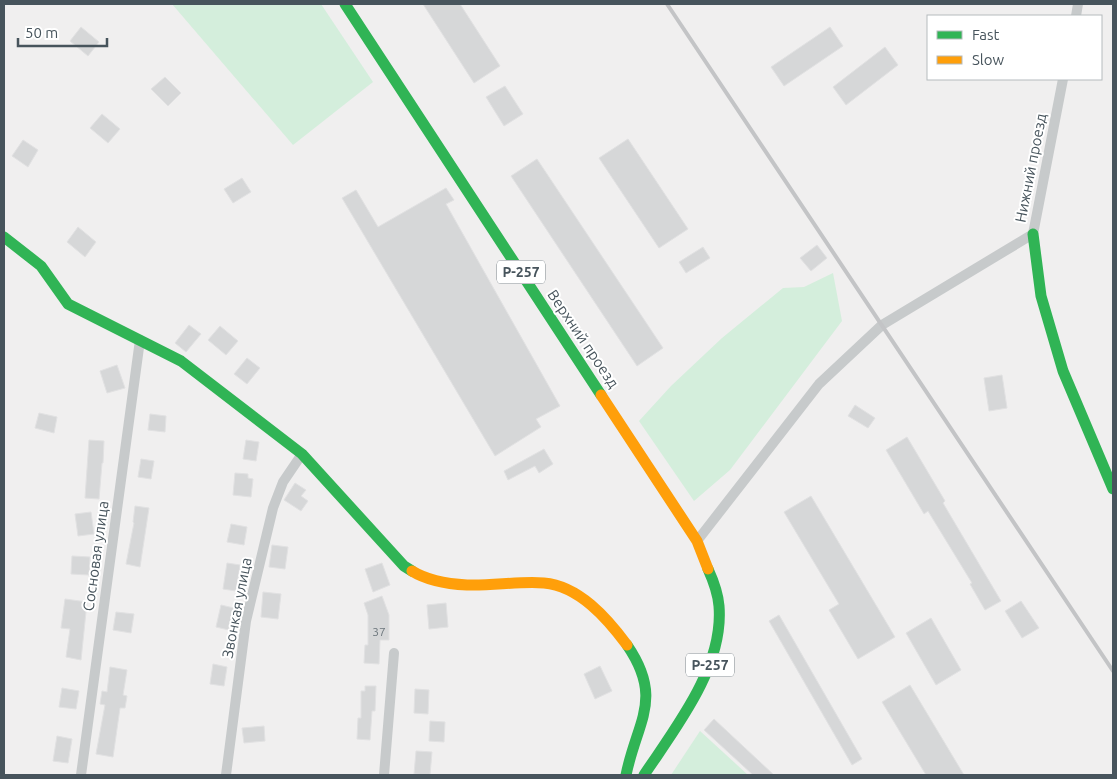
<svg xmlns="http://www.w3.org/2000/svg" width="1117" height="779" font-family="Ubuntu,sans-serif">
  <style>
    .green { fill: #d4eedc }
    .building { fill: #d6d7d8; stroke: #e1e1e2 }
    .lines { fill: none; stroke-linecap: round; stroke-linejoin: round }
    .street { stroke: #c7cacb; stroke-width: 10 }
    .fast { stroke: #30b455; stroke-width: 11 }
    .slow { stroke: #ff9f0a; stroke-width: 11 }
    .rail { stroke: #c3c4c6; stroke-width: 4 }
    .labels { text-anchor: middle; stroke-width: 4; stroke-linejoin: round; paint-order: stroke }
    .number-label { font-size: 12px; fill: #6c767c }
    .shield { fill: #fff; stroke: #7e878d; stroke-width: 1 }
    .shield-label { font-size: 14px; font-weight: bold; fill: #47545c }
    .street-label { font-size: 15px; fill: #47545c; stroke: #fff }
  </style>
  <rect width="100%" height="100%" fill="#f0efef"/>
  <g class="green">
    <polygon points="172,4 321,4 373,82 293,145"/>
    <polygon points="833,273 842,321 730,470 694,501 639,421 671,386 722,338 783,288 804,287"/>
    <polygon points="700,731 748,775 671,775"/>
  </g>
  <g class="building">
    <polygon points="423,4 460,4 500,66 474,83"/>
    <polygon points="81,27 99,42 88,56 70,41"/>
    <polygon points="830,27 843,46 784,86 771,67"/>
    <polygon points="885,47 898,65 846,105 833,87"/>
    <polygon points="165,77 181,93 168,106 151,89"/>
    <polygon points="505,86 523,114 504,126 486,97"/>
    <polygon points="102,114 120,129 108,143 90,128"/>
    <polygon points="628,139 688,229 659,248 599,158"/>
    <polygon points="23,140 38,150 28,167 12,156"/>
    <polygon points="537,159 663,348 637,366 511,176"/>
    <polygon points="242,178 251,192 233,203 224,189"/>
    <polygon points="446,188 454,200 446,204 560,406 536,419 541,427 495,456 342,198 356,190 378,227"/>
    <polygon points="78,227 96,242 85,257 67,242"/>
    <polygon points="817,245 827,258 811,271 800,258"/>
    <polygon points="703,247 710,258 686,273 679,262"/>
    <polygon points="189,325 201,334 186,352 175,343"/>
    <polygon points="220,326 238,341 226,355 208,340"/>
    <polygon points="247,358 260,368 247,384 234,374"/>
    <polygon points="117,365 125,388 107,393 100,371"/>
    <polygon points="1002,375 1007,408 989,411 984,378"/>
    <polygon points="855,405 875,418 868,428 848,416"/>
    <polygon points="39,413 57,417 54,433 35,428"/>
    <polygon points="150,414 166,416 165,432 148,430"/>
    <polygon points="907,437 945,501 943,503 1001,601 985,610 970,584 972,583 928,511 924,514 886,450"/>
    <polygon points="89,440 104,441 103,463 102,463 99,499 85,498"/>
    <polygon points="246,440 259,442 256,461 243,459"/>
    <polygon points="544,449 553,464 539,473 535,466 508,480 504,471"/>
    <polygon points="141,459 154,461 151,479 138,477"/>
    <polygon points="235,473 248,474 248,478 253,479 251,497 233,495"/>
    <polygon points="295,483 306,490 301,496 308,501 301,511 284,500"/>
    <polygon points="811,496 895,637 858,659 829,610 839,604 784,512"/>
    <polygon points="135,506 149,508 140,567 126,564 134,523 133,522"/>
    <polygon points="91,512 94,534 78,536 75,514"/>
    <polygon points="231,524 247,527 244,545 227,542"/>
    <polygon points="272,545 288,547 285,569 269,567"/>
    <polygon points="72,556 90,557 89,575 71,574"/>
    <polygon points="227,563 240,565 236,591 223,589"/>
    <polygon points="382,563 390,585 373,592 365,569"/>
    <polygon points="263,592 281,594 278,619 261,617"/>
    <polygon points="382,596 389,615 389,640 380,640 379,664 364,663 365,645 368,645 368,615 364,603"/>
    <polygon points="65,599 87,602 81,660 66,657 70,629 61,628"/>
    <polygon points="1021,601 1039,628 1022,638 1005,611"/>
    <polygon points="446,603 448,627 429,629 427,605"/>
    <polygon points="221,605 238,609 233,631 216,627"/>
    <polygon points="116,612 134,614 131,633 113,630"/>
    <polygon points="779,615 862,759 852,765 769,621"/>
    <polygon points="931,618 961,670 936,685 906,633"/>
    <polygon points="213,664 227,667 224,686 210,684"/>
    <polygon points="600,666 612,691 595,699 584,674"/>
    <polygon points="110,667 127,670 123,695 127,696 125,708 120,708 113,757 96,754 105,705 100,704 102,691 107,692"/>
    <polygon points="910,685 964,775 926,775 882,702"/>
    <polygon points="365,686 376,686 375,711 372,711 370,740 357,739 358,718 361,718 361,691 365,691"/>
    <polygon points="62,688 79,691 76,709 59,707"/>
    <polygon points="415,689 429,690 428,714 414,713"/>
    <polygon points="714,719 774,775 753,775 704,730"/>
    <polygon points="430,721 445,722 444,742 429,741"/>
    <polygon points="264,726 265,741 244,743 242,728"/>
    <polygon points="57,736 72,739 68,763 53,761"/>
    <polygon points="416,751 432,752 430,775 414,774"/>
  </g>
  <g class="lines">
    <g class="street">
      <polyline points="1076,16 1078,4"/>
      <polyline points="697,541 819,384 882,325 1033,234 1063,79"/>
      <polyline points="81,775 140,340"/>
      <polyline points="226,775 246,621 273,508 283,482 302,454"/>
      <polyline points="384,775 394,653"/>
    </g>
    <g class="fast">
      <polyline points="345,4 601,395"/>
      <polyline points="1033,234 1041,296 1063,371 1113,489"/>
      <polyline points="4,237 41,266 68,304 181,361 302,454 404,566 412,571"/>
      <path d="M626,775C637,721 664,699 627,645"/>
      <path d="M644,775C676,727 724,667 719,606C718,593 713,580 708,569"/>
    </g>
    <g class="slow">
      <polyline points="601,395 697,541 708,569"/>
      <path d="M412,571C428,581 449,584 467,585C493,586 518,581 544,583C579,586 607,618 627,645"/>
    </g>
    <polyline class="rail" points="667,4 1113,671"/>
  </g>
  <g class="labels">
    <g class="number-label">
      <text x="379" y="636">37</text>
    </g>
    <g class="shield">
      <rect x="497" y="260.5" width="48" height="23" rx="4"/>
      <rect x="686" y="653.5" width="48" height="23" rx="4"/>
    </g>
    <g class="shield-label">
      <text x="521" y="277">Р-257</text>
      <text x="710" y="670">Р-257</text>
    </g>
    <g class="street-label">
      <text transform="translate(1031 168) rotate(-79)" y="5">Нижний проезд</text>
      <text transform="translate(583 339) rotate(56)" y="5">Верхний проезд</text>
      <text transform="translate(96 556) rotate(-82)" y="5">Сосновая улица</text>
      <text transform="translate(237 608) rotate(-79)" y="5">Звонкая улица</text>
    </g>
  </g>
  <rect width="1117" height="779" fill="none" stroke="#47545c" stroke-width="10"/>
  <rect x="927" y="15" width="175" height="65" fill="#ffffff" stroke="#b5bbbe"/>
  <rect x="937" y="31" width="25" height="8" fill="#30b455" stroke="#b5bbbe"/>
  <text x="972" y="40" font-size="15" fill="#47545c">Fast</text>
  <rect x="937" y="56" width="25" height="8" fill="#ff9f0a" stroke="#b5bbbe"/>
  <text x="972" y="65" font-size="15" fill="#47545c">Slow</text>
  <path d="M18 38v8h89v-8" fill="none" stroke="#47545c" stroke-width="2.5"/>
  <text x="25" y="38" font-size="15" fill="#47545c" stroke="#ffffff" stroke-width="4" paint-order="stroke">50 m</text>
</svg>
